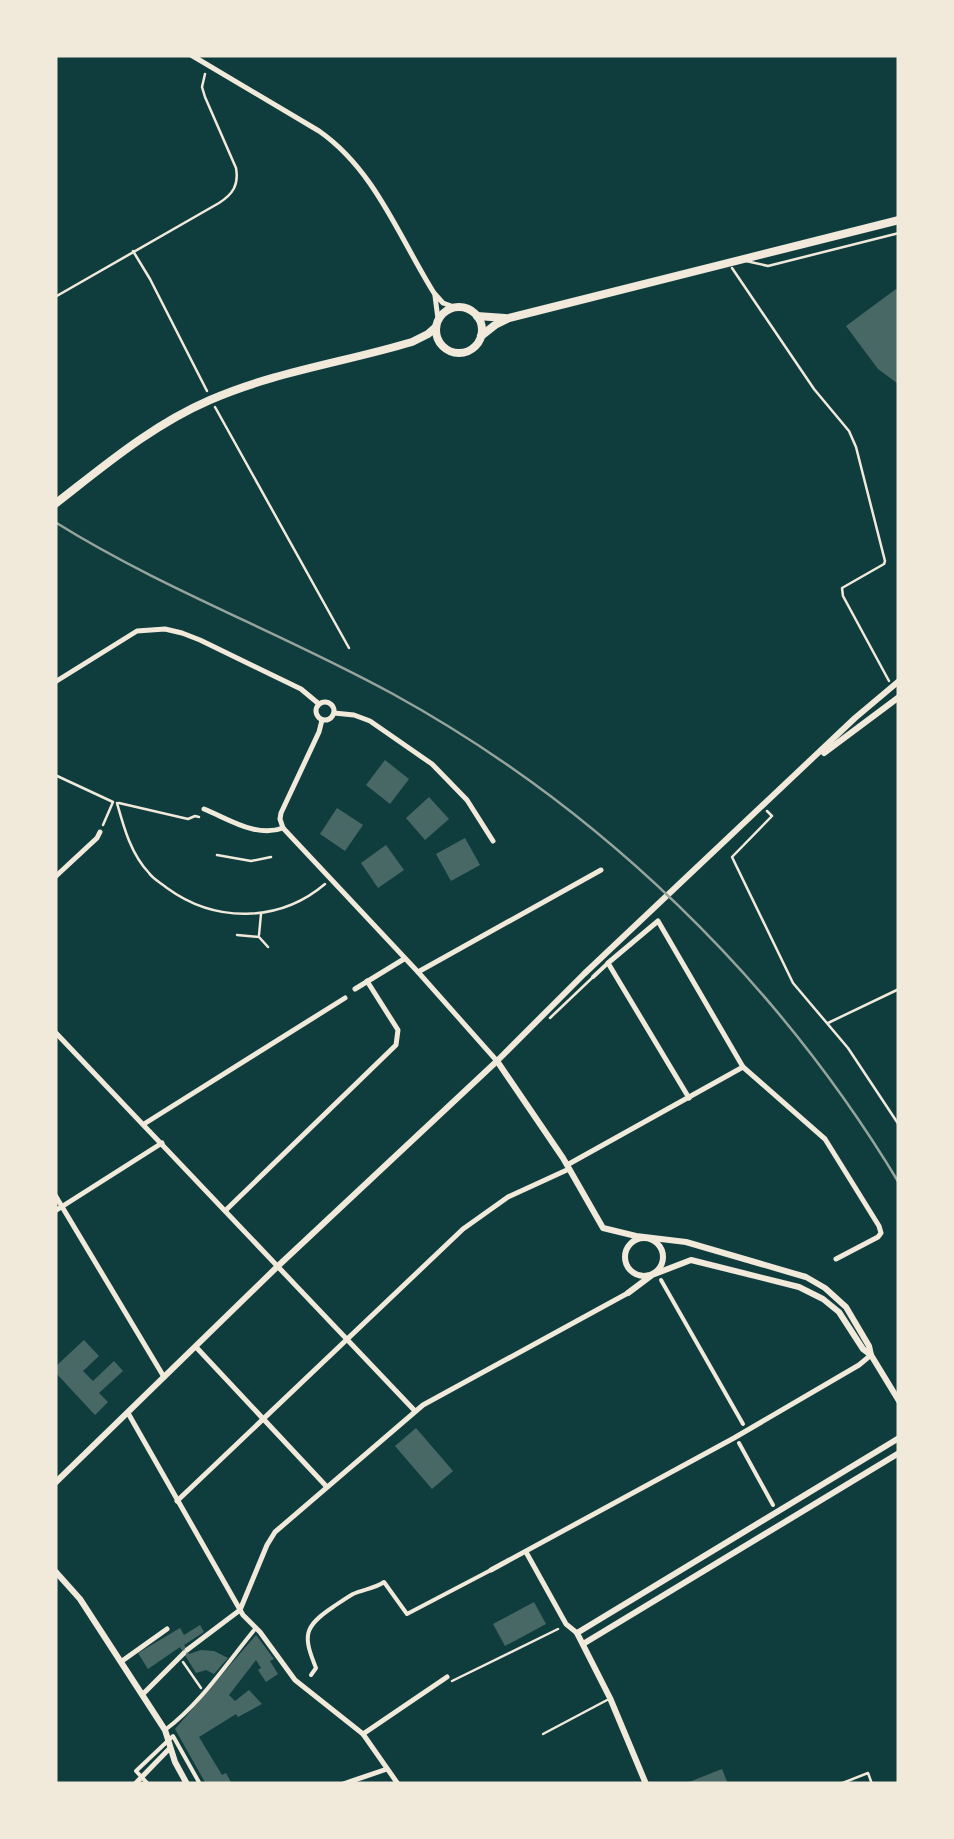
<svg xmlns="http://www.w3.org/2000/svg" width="954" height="1839" font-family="Cabin,sans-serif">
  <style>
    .building { fill: #486865 }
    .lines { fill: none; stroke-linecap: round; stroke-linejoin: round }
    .path { stroke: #f1e9da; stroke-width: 2.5 }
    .service { stroke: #f1e9da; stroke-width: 2.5 }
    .pedestrian { stroke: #f1e9da; stroke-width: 4 }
    .minor { stroke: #f1e9da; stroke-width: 5 }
    .tertiary { stroke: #f1e9da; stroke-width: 6 }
    .primary { stroke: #f1e9da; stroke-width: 8 }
    .rail { stroke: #97a49c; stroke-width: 2.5 }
  </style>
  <rect width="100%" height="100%" fill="#0f3d3e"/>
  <g class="building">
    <polygon points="896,289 899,293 899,382 897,383 878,369 846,326"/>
    <polygon points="385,760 409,779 390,804 366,785"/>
    <polygon points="429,797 449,819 425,840 406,818"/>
    <polygon points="337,808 363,825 345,851 320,834"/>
    <polygon points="465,838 480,865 451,881 436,854"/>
    <polygon points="386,845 404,870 378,888 361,863"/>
    <polygon points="84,1340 99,1356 83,1371 93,1381 114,1361 123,1371 99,1393 108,1402 95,1415 55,1372 55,1367"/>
    <polygon points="416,1428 453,1471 432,1489 395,1446"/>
    <polygon points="534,1602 546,1624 505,1646 493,1624"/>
    <polygon points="200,1625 204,1632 184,1645 189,1654 201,1650 214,1651 228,1658 214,1674 206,1670 196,1673 180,1647 148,1669 138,1653 180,1628 184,1635"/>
    <polygon points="256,1635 274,1659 270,1661 278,1674 266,1682 258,1670 261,1668 256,1660 229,1695 235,1701 249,1690 262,1704 238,1717 236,1714 199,1737 222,1775 226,1773 232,1784 206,1784 175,1729"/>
    <polygon points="722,1769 728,1784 684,1784"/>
  </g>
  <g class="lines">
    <g class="path">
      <polyline points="133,251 150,279 207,391"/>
      <polyline points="732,268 814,389 849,431 856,447 885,561 884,564 842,588 843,596 889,681"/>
      <path d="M55,297L219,203C233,194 239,185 236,168L205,97L202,87L205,74"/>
      <polyline points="215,407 349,648"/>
      <polyline points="55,775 113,802 103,825"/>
      <path d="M117,803C124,828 131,854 149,873C153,879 161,883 167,888C215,923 279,923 325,884"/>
      <polyline points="119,803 188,819 195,816 199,817"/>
      <polyline points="767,811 772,816 732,857 793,983 848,1048 899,1125"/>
      <polyline points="217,855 251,861 271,857"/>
      <polyline points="237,935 259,937 268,947"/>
      <polyline points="259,935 261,914"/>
      <polyline points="828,1023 899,989"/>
      <polyline points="183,1662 201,1688"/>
      <polyline points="452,1681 558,1629"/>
    </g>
    <g class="service">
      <polyline points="746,261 768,266 899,233"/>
      <polyline points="550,1018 592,978"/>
      <polyline points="543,1734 609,1699"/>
      <polyline points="840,1784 868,1773 872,1784"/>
    </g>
    <g class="pedestrian">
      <polyline points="593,977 608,963"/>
      <polyline points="661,1280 743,1424"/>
      <polyline points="739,1443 773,1505"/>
      <path d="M311,1675L316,1668C303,1636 303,1627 333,1607C339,1603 346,1598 353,1594C364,1589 374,1589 384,1582L407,1614L491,1570"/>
      <path d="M165,1730C201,1703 227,1663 255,1629"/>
      <polyline points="148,1784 136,1771 173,1736 200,1784"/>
    </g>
    <g class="minor">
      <path d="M191,55L319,131C375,170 399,237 434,293L443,303L454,307"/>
      <polyline points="435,296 438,319"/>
      <polyline points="55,682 137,631 165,629 182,633 200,640 301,689 319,704"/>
      <circle cx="325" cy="711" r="9"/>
      <polyline points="334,713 354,715 370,721 432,764 467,800 493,841"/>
      <path d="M204,809C229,819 256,838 283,828"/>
      <polyline points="283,828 418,972 497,1061"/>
      <polyline points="283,828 280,819 281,813 319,732 322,720"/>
      <polyline points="55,877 97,838 100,832"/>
      <polyline points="418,972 601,870"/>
      <polyline points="355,989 404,959"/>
      <polyline points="55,1032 415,1411"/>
      <polyline points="689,1098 608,963 658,921 743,1067 825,1139 879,1226 881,1233 878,1237 836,1259"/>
      <polyline points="144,1124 345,998"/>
      <polyline points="567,1165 743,1067"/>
      <polyline points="55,1195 164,1377"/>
      <polyline points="226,1210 396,1045 398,1030 367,981"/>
      <polyline points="55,1211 162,1143"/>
      <polyline points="196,1347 327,1487"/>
      <polyline points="128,1413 243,1615 260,1632 295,1680 363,1734 398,1784"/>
      <polyline points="177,1501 463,1229 508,1197 569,1169"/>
      <polyline points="526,1552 566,1624 577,1633"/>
      <polyline points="491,1570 734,1438 859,1365 871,1355"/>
      <polyline points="187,1650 240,1610 267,1545 275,1532 423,1405 628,1293"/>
      <polyline points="122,1661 167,1629"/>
      <polyline points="143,1694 184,1653"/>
      <polyline points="363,1734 447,1677"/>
      <polyline points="135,1784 170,1748"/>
      <polyline points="343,1784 387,1769"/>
    </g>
    <g class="tertiary">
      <polyline points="824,753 899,697"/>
      <polyline points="497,1061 563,1158 603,1228 636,1236 686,1242 806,1277 825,1288 846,1307 869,1346 871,1355"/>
      <circle cx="644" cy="1257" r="19"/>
      <polyline points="628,1293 652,1275 691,1260 799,1287 823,1299 839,1312 863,1349 871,1355 899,1401"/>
      <polyline points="55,1483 278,1266 497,1061 584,974 855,718 899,681"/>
      <polyline points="55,1571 80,1599 165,1730 175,1762 187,1784"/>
      <polyline points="583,1644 899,1453"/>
      <polyline points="646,1784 610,1698 577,1633 899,1438"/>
    </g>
    <g class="primary">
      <circle cx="459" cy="330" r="23"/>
      <polyline points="477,316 505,318"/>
      <polyline points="481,336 495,325 509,318 899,220"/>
      <path d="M55,504C104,466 152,425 210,400C274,372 345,362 412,342L428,334L436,327"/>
    </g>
    <path class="rail" d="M55,522C162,589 282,633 393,694C600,808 777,980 899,1183"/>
  </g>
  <rect width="954" height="1839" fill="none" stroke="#f1e9da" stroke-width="115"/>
</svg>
